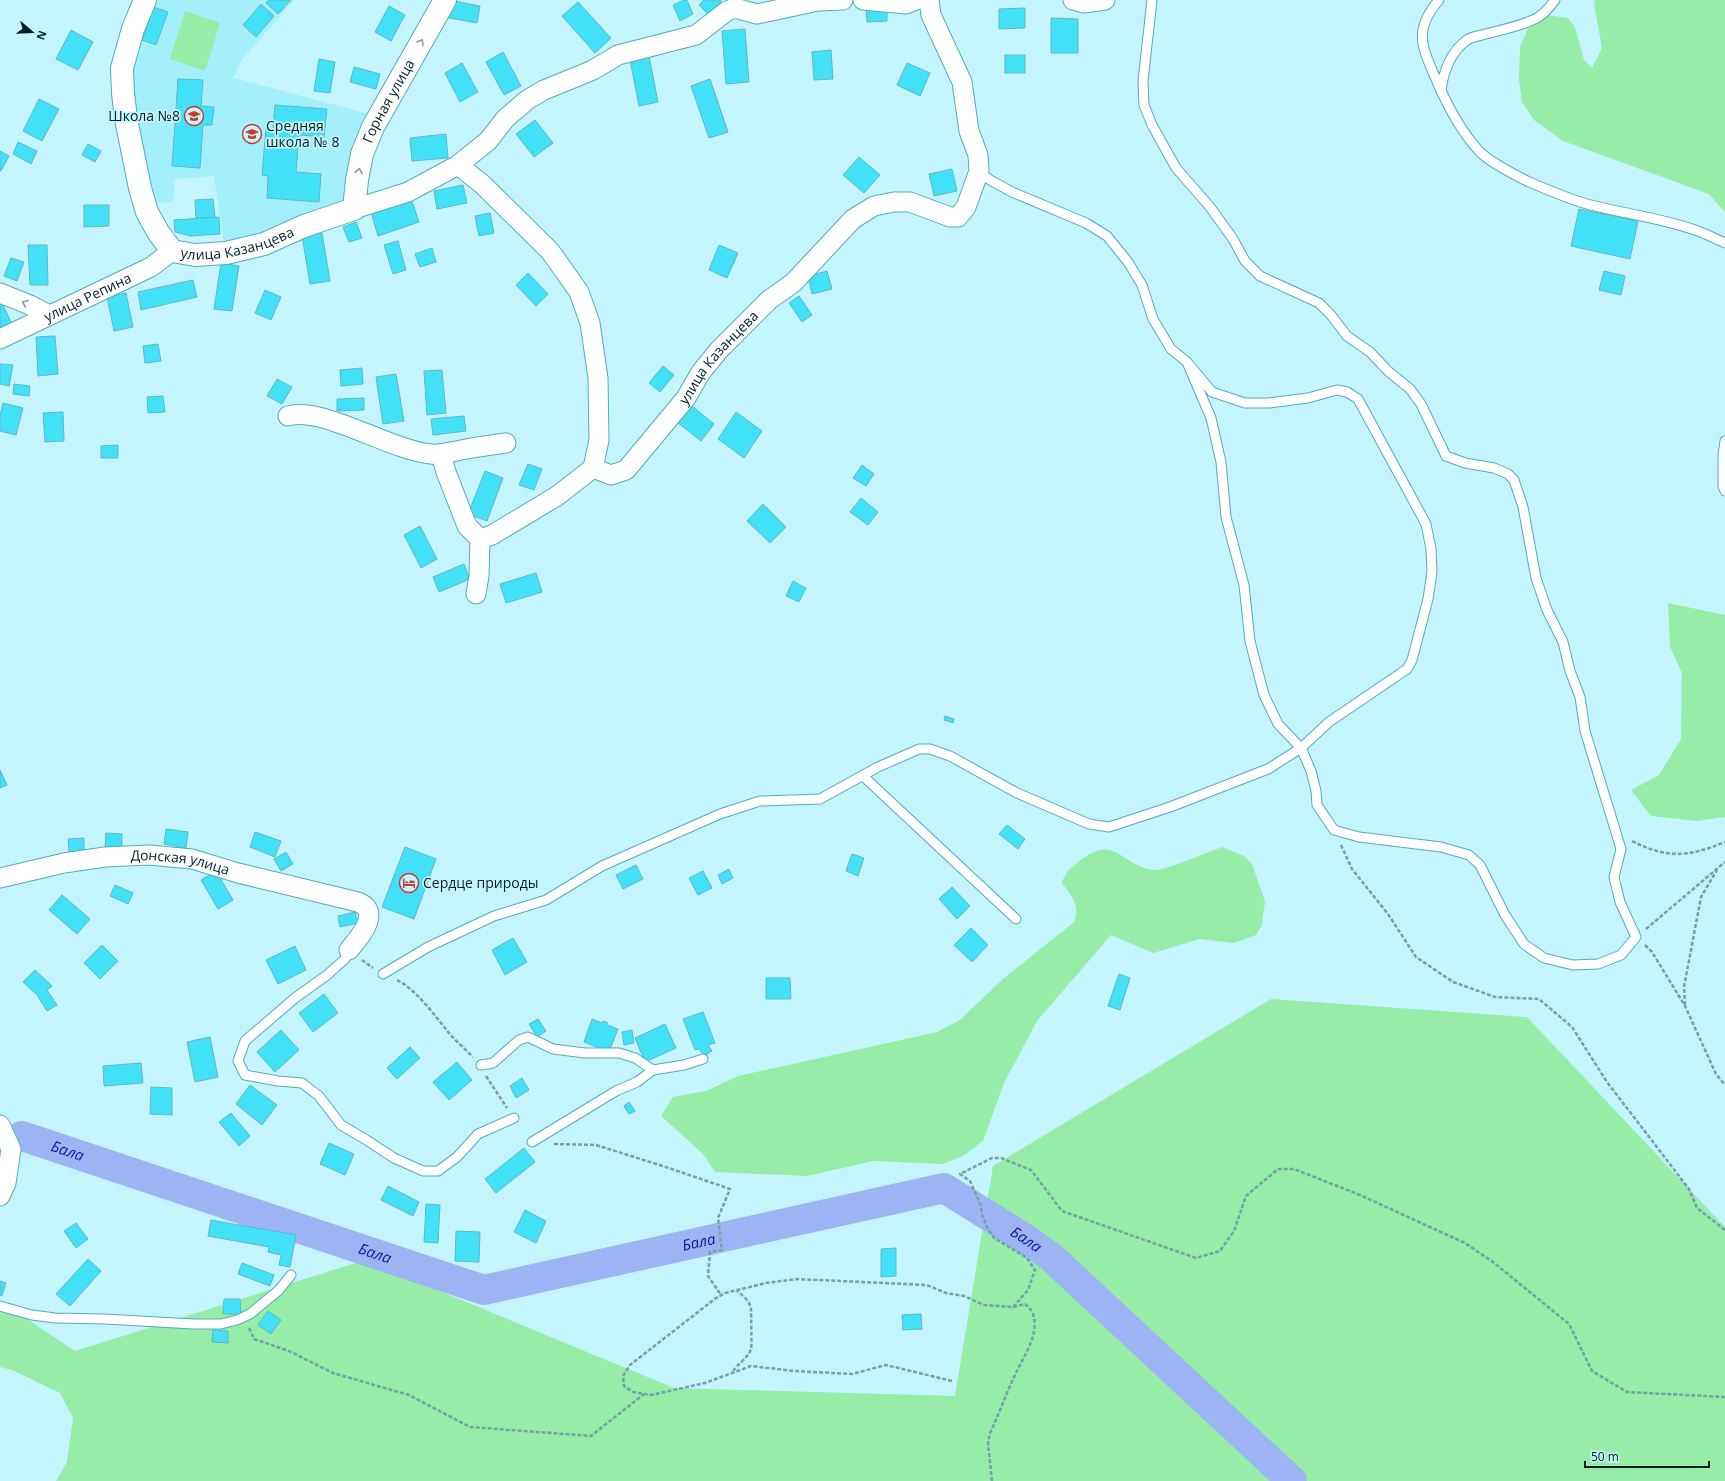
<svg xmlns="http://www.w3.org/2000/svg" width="1725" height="1481" font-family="'Open Sans',sans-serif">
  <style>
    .built { fill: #a3f0fc }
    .green { fill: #97eca7 }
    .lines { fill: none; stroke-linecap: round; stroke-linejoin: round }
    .river { stroke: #9cb3f4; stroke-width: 30 }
    .building { fill: #43e1f8; stroke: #60b7c5 }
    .service-casing { stroke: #54abb9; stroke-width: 11 }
    .minor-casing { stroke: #54abb9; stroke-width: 21 }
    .tertiary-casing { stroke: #54abb9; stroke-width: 24 }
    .path { stroke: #77a0a7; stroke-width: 2.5; stroke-dasharray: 4 2; stroke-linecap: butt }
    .service { stroke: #fff; stroke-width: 9 }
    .minor { stroke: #fff; stroke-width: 19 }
    .tertiary { stroke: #fff; stroke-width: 22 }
    .oneway { stroke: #8e9a9c }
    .labels { text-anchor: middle; stroke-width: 3.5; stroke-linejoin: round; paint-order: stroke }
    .street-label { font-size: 14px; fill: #031f23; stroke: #c4f5fe }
    .poi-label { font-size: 14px; fill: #031f23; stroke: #c4f5fe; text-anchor: start }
    .water-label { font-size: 15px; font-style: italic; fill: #161292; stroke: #c4f5fe }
  </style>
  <rect width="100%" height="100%" fill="#c4f5fe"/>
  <polygon class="built" points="153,0 294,0 241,61 234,78 373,115 349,206 247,244 224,245 214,176 175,179 173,201 153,204 132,94 134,47"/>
  <g class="green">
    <polygon points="1595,0 1725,0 1725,212 1709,194 1563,141 1534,120 1522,102 1519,80 1520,47 1528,28 1547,15 1568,18 1575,27 1584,60 1592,68 1602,48 1594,4"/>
    <polygon points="185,11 220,23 205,71 170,59"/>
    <polygon points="1668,603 1725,615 1725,817 1696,821 1651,816 1631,790 1659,775 1681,739 1682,673 1670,647"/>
    <path d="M1222,847L1244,856L1252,864L1265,901L1262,925L1256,935L1234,943L1200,939L1153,953L1111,935L1037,1021L1004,1083L983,1141L963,1156L942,1164L873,1161L807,1176L715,1172L703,1154L661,1116L673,1097L706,1091L738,1076L937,1032L960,1020L1004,978L1074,922C1080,904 1073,898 1062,883C1066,870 1071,868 1081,860C1116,832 1122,868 1156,870C1163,871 1211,851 1222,847Z"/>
    <polygon points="1271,999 1527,1017 1725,1227 1725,1481 56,1481 67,1462 73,1418 60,1393 12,1370 0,1367 0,1301 75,1351 365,1260 674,1388 955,1396 993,1166"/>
  </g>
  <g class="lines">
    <path class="river" id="s1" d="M22,1136L484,1290L944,1188L1024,1238L1050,1256L1292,1481"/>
  </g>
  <g class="building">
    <polygon points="269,0 291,0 278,14 266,3"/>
    <polygon points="449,0 480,6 477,23 444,17"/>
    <polygon points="684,0 687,0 693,14 680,21 673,5"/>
    <polygon points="704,0 720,0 725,5 712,18 699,5"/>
    <polygon points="578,2 611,38 595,53 562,16"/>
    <polygon points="261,4 274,16 256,37 243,25"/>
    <polygon points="389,6 405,15 391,41 375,32"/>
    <polygon points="153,7 168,12 156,45 142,40"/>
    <polygon points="866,8 887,8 887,21 867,22"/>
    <polygon points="1025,8 1025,28 999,29 999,9"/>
    <polygon points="1051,18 1078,19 1078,53 1051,53"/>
    <polygon points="745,29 749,82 726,84 722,31"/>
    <polygon points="71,30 93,42 78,70 56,59"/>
    <polygon points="831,50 833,79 814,80 812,52"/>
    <polygon points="503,52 521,86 504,95 486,62"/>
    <rect x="1005" y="55" width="20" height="18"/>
    <polygon points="649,56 658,102 639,106 630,60"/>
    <polygon points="319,59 335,62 330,93 314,91"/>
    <polygon points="462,63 478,92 460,102 445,73"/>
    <polygon points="907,63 930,73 920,96 897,85"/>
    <polygon points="354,67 380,74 376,89 350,82"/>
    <polygon points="178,79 203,80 201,106 214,107 212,125 203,125 200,168 172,166"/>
    <polygon points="710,79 728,132 709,138 691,86"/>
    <polygon points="39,99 59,109 42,141 23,131"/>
    <polygon points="275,105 327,109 324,137 299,135 296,172 321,174 319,202 267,198 268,176 262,175 266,128 273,129"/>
    <polygon points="535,120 553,143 534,157 516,134"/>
    <polygon points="446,134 448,158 412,161 410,138"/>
    <polygon points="18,142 37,151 31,164 13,154"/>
    <polygon points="88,144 101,151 95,162 82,155"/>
    <polygon points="0,151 9,156 1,171 0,171"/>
    <polygon points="859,157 880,175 864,193 843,175"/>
    <polygon points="952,169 957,191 934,196 929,174"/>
    <polygon points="463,185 467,203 437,209 434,191"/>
    <polygon points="411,198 419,222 378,236 371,212"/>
    <polygon points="213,199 215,217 196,218 195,200"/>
    <polygon points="84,205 109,205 109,226 84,227"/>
    <polygon points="1579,209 1638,221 1630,259 1571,246"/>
    <polygon points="490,213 494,233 479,236 475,216"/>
    <polygon points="219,217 220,234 191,236 175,232 174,220"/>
    <polygon points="356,222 362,238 349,242 343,227"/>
    <polygon points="322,233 330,281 310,284 302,236"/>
    <polygon points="398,241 406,270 393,274 384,245"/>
    <polygon points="28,245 47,245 48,285 30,285"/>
    <polygon points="719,245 738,253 727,278 709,270"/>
    <polygon points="432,248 436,262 420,267 415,254"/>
    <polygon points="11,258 24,262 17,281 4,276"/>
    <polygon points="221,263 239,266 232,311 214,309"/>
    <polygon points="827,271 832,289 812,294 808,276"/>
    <polygon points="1604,271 1625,276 1621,295 1599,290"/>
    <polygon points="528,273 548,294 536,306 516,285"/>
    <polygon points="193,280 197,297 141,310 138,292"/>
    <polygon points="265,290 281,297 271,320 255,313"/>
    <polygon points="126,293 133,327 114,331 107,297"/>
    <polygon points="799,296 812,315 802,322 789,303"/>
    <polygon points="0,299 13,326 0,332"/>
    <polygon points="55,336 58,374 38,376 36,337"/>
    <polygon points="158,344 161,361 145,363 143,346"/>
    <polygon points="0,364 13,365 9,386 0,384"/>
    <polygon points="663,366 674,375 660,392 649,383"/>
    <polygon points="362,368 363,384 341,386 340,370"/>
    <polygon points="442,370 446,413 427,415 424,371"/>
    <polygon points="396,374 404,421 383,424 376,377"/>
    <polygon points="277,379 292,387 282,404 267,396"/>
    <polygon points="14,384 30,386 29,396 13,394"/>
    <polygon points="163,396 165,412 148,413 147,397"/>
    <polygon points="364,398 364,410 337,411 337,399"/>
    <polygon points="3,403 23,408 16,435 0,431 0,415"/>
    <polygon points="692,406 714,424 701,441 678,423"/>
    <polygon points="63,412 64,441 45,442 43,413"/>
    <polygon points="736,412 762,431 744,458 718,439"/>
    <polygon points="464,416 466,431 433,435 431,419"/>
    <polygon points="118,445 118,458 101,458 101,446"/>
    <polygon points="528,464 542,469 534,490 519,485"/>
    <polygon points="862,465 874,474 866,486 853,478"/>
    <polygon points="485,471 503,478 487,521 468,514"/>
    <polygon points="861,498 878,512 868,525 850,512"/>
    <polygon points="763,504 786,527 770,543 747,521"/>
    <polygon points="420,526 437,559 421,568 404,535"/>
    <polygon points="464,564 470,579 439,592 433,577"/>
    <polygon points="536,573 542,592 506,603 500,584"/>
    <polygon points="793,581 806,588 799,602 786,596"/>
    <polygon points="945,716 954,719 953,723 944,720"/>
    <polygon points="0,770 7,785 0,788"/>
    <polygon points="1007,825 1025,839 1018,849 999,834"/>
    <polygon points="166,829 188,832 186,848 164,844"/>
    <polygon points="255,832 281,841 275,857 250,847"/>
    <polygon points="106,833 122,834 122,850 105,850"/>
    <polygon points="84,838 84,852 69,852 68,839"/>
    <polygon points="405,847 436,859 414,919 382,907"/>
    <polygon points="286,852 293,864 281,871 274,859"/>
    <polygon points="852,854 864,858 858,876 846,871"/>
    <polygon points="636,865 643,879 623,889 616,875"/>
    <polygon points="729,869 733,878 722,884 718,875"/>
    <polygon points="216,871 233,900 218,909 201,880"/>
    <polygon points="703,871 712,888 698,895 689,878"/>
    <polygon points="115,885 133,893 128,904 110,896"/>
    <polygon points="952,887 970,906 957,919 939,899"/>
    <polygon points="62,895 90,919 77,934 49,910"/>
    <polygon points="355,912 358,923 340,927 338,916"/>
    <polygon points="971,928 988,945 972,962 954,945"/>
    <polygon points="513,938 527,962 505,975 492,950"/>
    <polygon points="102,945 118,961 100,979 84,963"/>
    <polygon points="295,946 306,970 278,984 266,960"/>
    <polygon points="35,970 52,986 47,990 57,1005 47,1011 37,995 23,982"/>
    <polygon points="1119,974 1130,978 1120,1010 1108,1006"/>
    <polygon points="766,978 790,978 791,999 766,999"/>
    <polygon points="324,994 338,1013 313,1032 299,1013"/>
    <polygon points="703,1012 715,1043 708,1045 712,1051 704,1056 699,1049 695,1050 683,1019"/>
    <polygon points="538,1019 546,1031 537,1037 529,1024"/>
    <polygon points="592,1019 602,1023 603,1021 608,1023 607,1025 618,1029 609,1052 584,1042"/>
    <polygon points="665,1024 676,1048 645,1062 635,1038"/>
    <polygon points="281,1030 299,1050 275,1072 257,1052"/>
    <polygon points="632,1030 634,1043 624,1045 622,1032"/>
    <polygon points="210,1037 218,1077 195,1082 187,1042"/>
    <polygon points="410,1047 420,1058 397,1079 387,1068"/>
    <polygon points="457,1062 472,1080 449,1100 433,1082"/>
    <polygon points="141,1063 143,1083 104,1086 103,1066"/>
    <polygon points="522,1078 529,1090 516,1098 510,1086"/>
    <polygon points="250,1085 277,1105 262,1125 236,1104"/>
    <polygon points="151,1087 172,1088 172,1115 150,1114"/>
    <polygon points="629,1102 635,1111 629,1114 624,1106"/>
    <polygon points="231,1113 250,1136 239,1146 219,1122"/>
    <polygon points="329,1143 354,1154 345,1175 320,1164"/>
    <polygon points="524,1148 535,1162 496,1193 485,1179"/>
    <polygon points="388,1186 419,1202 413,1216 381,1200"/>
    <polygon points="426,1204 440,1205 438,1243 424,1242"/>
    <polygon points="525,1210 546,1221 536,1243 514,1232"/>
    <polygon points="211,1220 296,1235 290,1267 279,1265 281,1255 268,1252 269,1247 208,1236"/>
    <polygon points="76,1223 88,1239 76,1248 64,1231"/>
    <polygon points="456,1231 480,1232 479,1262 455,1261"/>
    <polygon points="896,1248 896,1276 881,1277 881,1249"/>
    <polygon points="88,1259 101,1271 70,1306 56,1294"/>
    <polygon points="242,1263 274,1275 270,1286 238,1274"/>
    <polygon points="0,1281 6,1283 2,1296 0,1295"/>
    <polygon points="224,1299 240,1299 241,1314 223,1314"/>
    <polygon points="268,1311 281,1320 271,1334 258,1325"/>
    <polygon points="921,1314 922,1329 903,1330 902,1315"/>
    <polygon points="213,1330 228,1331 228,1343 212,1342"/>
  </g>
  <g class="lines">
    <g class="service-casing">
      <g id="service">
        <polyline points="1152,0 1143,81 1144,105 1152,125 1176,168 1210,207 1233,239 1245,261 1260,276 1319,303 1331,315 1347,336 1370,352 1388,371 1410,389 1421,404 1446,456 1465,463 1494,468 1508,474 1514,480 1523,507 1536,578 1547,610 1563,642 1570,671 1580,697 1585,731 1621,849 1614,877 1620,902 1636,937 1621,955 1598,964 1573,965 1544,958 1524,944 1505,915 1480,865 1469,855 1441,847 1359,837 1334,830 1317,805 1316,791 1311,771 1301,748 1278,724 1264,695 1250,641 1244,585 1226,517 1221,462 1211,418 1187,362"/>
        <path d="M1439,0C1414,29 1421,45 1435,77C1446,103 1461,132 1480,152C1491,163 1515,175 1529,182C1549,190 1570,200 1591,205C1626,214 1661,218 1695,230C1705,233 1715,239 1725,243"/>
        <path d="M1441,91C1443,72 1451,51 1467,40C1471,37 1477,36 1482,35C1500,30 1518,27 1535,19C1543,15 1550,7 1555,0"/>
        <polyline points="1725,441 1723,455 1723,486 1725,491"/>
        <polyline points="863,776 1016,919"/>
        <polyline points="349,950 345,959 327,975 295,998 245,1041 238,1061 245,1075 278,1081 302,1083 319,1096 341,1125 365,1139 394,1158 423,1171 438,1171 457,1157 478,1134 514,1118"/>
        <polyline points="383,974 428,947 494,916 546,900 602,866 720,814 760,801 820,799 878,767 919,749 930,749 950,756 1017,793 1089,824 1109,827 1170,807 1268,769 1301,748 1329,722 1407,669 1412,660 1428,599 1432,572 1431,549 1426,524 1358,399 1347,392 1337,390 1308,398 1269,403 1245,403 1212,392 1187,362 1171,349 1153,319 1142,285 1128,262 1107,236 1086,223 1012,192 990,180 979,171"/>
        <polyline points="481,1065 493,1063 519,1040 528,1037 553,1049 585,1053 619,1053 635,1058 653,1070 684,1065 703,1059"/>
        <polyline points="532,1142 616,1091 637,1082 653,1070"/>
        <polyline points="0,1306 32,1315 55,1318 105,1319 193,1324 221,1324 237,1320 250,1314 279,1290 291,1275"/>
      </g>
    </g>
    <g class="minor-casing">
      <g id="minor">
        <polyline points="863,0 906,4 916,0"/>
        <polyline points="1073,0 1084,3 1105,0"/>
        <polyline points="458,165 482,184 550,251 579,292 590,323 598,378 599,440 593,468"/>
        <polyline points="354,209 408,192 458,165 488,141 505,119 527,100 544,90 593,70 618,55 696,35 727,11 735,8 757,14 818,1 843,0"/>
        <polyline points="0,293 30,305 49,315"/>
        <path id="s2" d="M0,339L151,267L172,251"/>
        <path d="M288,416C323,406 389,450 431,454C441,455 450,452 461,450C476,447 491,445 506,443"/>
        <polyline points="441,454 446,472 467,526 480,539 479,576 476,594"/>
        <path id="s3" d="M593,468L611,475L626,470L686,398L701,372L719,350L769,300L793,283L853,219L874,206L894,202H910L950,217H958L966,207L979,171L978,155L969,131L962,82L931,15L929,0"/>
        <polyline points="480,539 492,535 557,496 593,468"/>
        <path id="s4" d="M0,878L64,863L105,857L149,855L192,859L238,873L358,902C360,903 364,905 366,907C376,920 357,940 349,950"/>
        <polyline points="0,1125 11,1149 6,1183 0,1196"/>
      </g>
    </g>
    <g class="tertiary-casing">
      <g id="tertiary">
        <path id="s5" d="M145,0L133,29L122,68L123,93L126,119L140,188L147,212L158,232L172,251L195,255L226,253L264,244L304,226L354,209L357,180L362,154L373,127L445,0"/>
      </g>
    </g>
    <g class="path">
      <path d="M1632,841C1667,859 1689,857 1725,842"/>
      <polyline points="1341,845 1352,869 1388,914 1416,957 1453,982 1495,997 1539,999 1572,1027 1607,1082 1689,1189 1697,1208 1725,1230"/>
      <polyline points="1646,929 1725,862"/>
      <polyline points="1645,945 1652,952 1685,1006 1716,1074 1725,1085"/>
      <polyline points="362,960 373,968"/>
      <path d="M397,980C418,991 434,1015 449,1033C456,1041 465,1049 473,1057"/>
      <polyline points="1685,1005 1684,987 1701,897 1717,870"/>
      <polyline points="486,1076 507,1108"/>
      <polyline points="554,1144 596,1145 666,1167 730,1189 718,1218 722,1250 710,1252 708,1276 721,1295"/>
      <polyline points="1013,1307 1028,1290 1035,1270 1027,1258 994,1238 988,1229 982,1215 981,1206 970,1181 960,1174 992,1158 1001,1158 1031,1170 1062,1211 1196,1258 1220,1251 1234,1231 1246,1196 1278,1169 1294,1169 1360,1195 1465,1243 1493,1262 1569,1324 1592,1371 1627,1392 1725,1397"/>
      <polyline points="249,1328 254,1339 289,1351 333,1373 409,1395 470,1427 591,1436 644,1394"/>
      <path d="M733,1371C738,1364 748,1358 751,1349C752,1345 751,1313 751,1308C749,1300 742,1295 737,1291"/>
      <path d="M952,1381L886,1365L852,1374L794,1371L751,1366L705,1383L651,1395L633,1392L624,1386L623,1376L630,1365L716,1298L725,1293L766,1283L797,1279L927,1285L946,1293L964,1296L984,1305L1013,1307L1025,1304C1028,1307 1032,1310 1033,1314C1040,1335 1023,1357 1015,1375C1006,1394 999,1414 990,1433L988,1443L992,1481"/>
    </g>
    <use href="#service" class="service"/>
    <use href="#minor" class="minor"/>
    <use href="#tertiary" class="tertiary"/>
  </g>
  <defs><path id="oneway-chevron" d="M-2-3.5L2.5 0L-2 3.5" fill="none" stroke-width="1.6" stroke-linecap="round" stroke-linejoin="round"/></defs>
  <g class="oneway">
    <use href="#oneway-chevron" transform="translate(421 42) rotate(-60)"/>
    <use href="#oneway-chevron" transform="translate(359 171) rotate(-79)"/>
    <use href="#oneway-chevron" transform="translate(25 303) rotate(-157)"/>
  </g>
  <defs>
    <g id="school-ring" transform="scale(1)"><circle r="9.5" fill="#c4f5fe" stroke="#c83b2e" stroke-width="1.5"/><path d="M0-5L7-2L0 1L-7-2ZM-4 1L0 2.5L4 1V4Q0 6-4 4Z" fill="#c83b2e"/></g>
    <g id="hotel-ring" transform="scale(1)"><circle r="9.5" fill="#c4f5fe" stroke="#c83b2e" stroke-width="1.5"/><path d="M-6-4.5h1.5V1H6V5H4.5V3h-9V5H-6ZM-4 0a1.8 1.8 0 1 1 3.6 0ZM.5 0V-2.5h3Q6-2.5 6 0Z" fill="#c83b2e"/></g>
  </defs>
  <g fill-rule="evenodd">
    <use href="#school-ring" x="194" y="116"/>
    <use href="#school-ring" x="252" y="134"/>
    <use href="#hotel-ring" x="409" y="883"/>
  </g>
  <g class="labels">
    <g class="street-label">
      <text dy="5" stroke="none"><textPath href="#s5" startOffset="570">Горная улица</textPath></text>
      <text dy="5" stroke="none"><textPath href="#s5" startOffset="332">улица Казанцева</textPath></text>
      <text dy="5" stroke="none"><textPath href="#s2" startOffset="97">улица Репина</textPath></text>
      <text dy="5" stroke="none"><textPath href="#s3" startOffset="181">улица Казанцева</textPath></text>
      <text dy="5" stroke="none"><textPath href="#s4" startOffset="183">Донская улица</textPath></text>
    </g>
    <g class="poi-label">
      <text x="180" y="121" text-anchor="end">Школа №8</text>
      <text x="266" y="131">Средняя<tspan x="266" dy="16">школа № 8</tspan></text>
      <text x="423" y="888">Сердце природы</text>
    </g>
    <g class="water-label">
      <text dy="5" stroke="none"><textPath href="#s1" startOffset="48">Бала</textPath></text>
      <text dy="5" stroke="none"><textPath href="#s1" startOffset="1055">Бала</textPath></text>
      <text dy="5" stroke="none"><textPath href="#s1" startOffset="707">Бала</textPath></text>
      <text dy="5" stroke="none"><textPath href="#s1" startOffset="372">Бала</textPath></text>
    </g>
  </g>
  <g transform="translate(32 32) rotate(109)" stroke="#c4f5fe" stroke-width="3" paint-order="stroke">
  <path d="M0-3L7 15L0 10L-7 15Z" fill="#031f23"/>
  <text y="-6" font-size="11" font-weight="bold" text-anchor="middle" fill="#031f23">N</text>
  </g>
  <path d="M1585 1461v6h124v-6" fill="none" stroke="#031f23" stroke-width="2"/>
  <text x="1591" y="1461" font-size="12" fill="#031f23" stroke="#c4f5fe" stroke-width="3" paint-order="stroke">50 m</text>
</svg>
